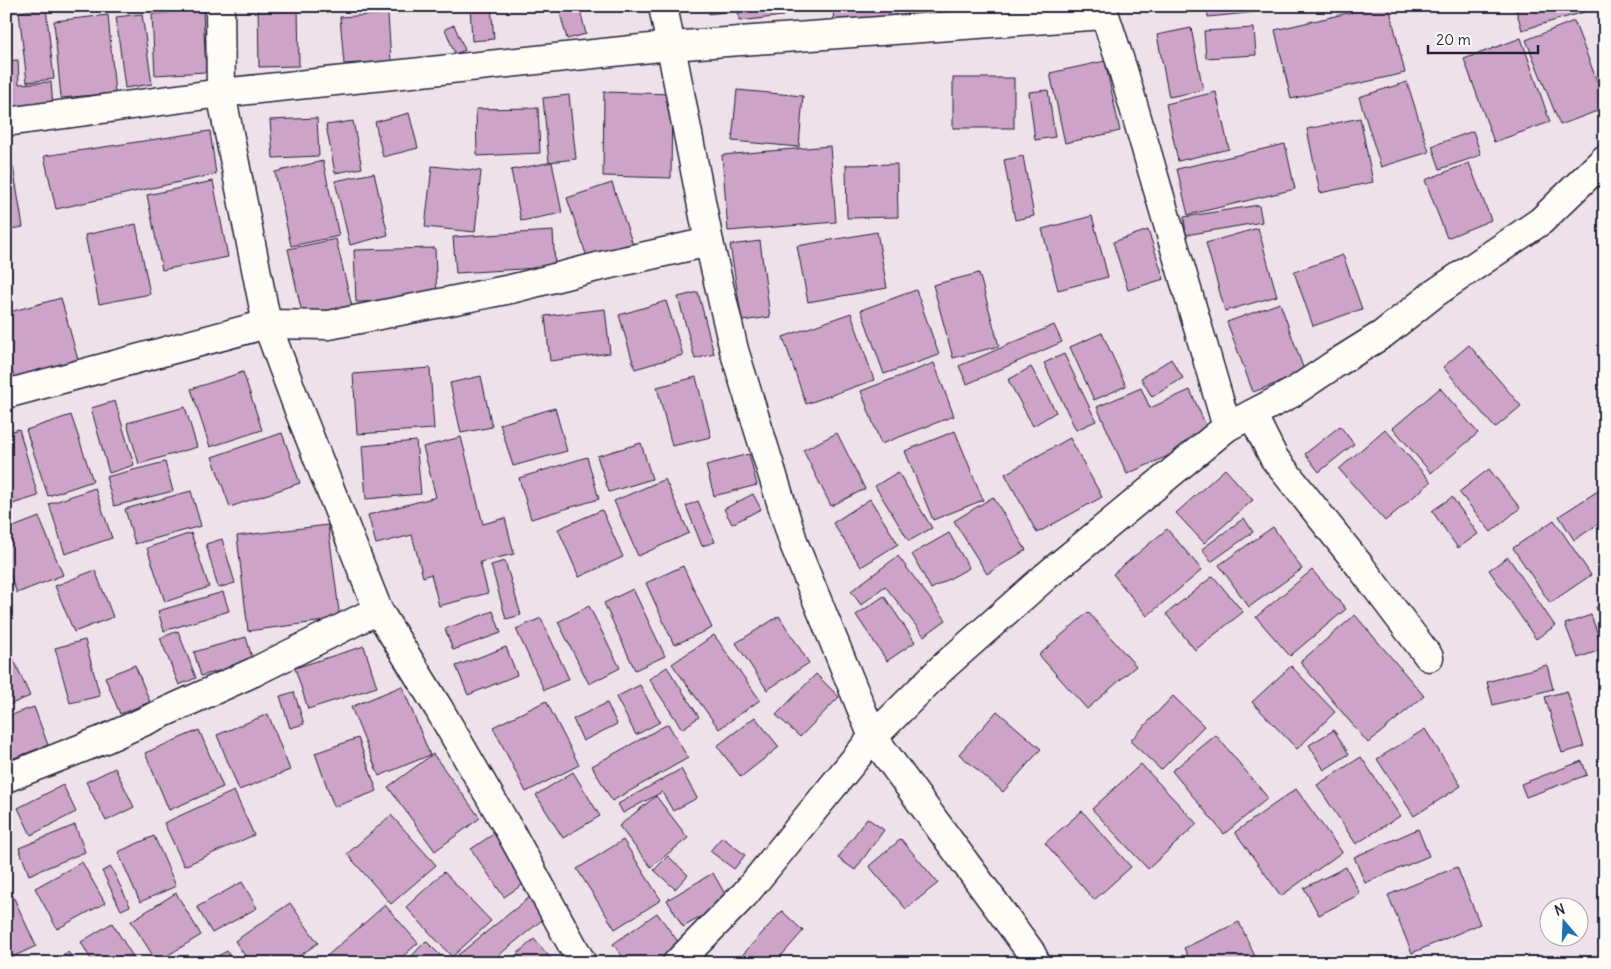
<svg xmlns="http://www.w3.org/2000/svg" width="1611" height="969" font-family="Delius,sans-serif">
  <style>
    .building { fill: #cda3c7; stroke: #22223b }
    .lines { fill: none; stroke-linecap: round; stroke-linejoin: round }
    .minor-casing { stroke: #22223b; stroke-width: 31 }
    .minor { stroke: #fdfcf7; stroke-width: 28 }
  </style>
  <rect width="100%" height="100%" fill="#efe1e9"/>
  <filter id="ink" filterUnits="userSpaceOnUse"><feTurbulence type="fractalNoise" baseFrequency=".02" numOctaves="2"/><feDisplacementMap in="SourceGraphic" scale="10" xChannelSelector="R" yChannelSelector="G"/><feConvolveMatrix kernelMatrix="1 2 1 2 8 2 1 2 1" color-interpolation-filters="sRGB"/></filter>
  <g filter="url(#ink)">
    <g class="building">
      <polygon points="80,6 157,6 80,8"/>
      <polygon points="258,6 298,6 299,66 259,67"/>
      <polygon points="470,6 491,6 494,39 472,41"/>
      <polygon points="558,6 579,6 586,34 567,39"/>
      <polygon points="708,6 730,6 731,11 709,14"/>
      <polygon points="738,6 782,6 783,16 739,21"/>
      <polygon points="833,6 895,6 896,24 834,27"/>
      <polygon points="906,6 985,6 986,15 908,23"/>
      <polygon points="1207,6 1258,6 1258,12 1208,17"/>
      <polygon points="1378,6 1389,6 1405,73 1291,99 1275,30"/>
      <polygon points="1515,6 1583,6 1584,12 1522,30"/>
      <polygon points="46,8 54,79 27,82 19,12"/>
      <polygon points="203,11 206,72 155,75 152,14"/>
      <polygon points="142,14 152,84 125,88 116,17"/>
      <polygon points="388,14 391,61 344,64 340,17"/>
      <polygon points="108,15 115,93 61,98 54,21"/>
      <polygon points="1574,21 1605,102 1605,108 1560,125 1526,40"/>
      <polygon points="454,25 465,50 455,54 445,29"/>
      <polygon points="1191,28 1203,90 1169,97 1157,35"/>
      <polygon points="1254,28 1256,55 1206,58 1204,31"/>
      <polygon points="1521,38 1550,122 1494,142 1464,59"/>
      <polygon points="18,60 19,84 51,82 53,107 6,114 6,61"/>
      <polygon points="1105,61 1120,131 1065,143 1050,73"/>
      <rect x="953" y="78" width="61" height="50"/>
      <polygon points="1407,82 1429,152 1381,167 1359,97"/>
      <polygon points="737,90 803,96 799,147 732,141"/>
      <polygon points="1048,90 1055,137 1035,140 1029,92"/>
      <polygon points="604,92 672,94 671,178 603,176"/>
      <polygon points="1216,92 1229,149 1178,161 1166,104"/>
      <polygon points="569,95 576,159 549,162 543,98"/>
      <polygon points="538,108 540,153 477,156 476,109"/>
      <polygon points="409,113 418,148 383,157 375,122"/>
      <polygon points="317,118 319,156 273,158 270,120"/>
      <polygon points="1360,118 1373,182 1320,193 1307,129"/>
      <polygon points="353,121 362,168 335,173 326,125"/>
      <polygon points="210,131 216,174 56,209 44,156"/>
      <polygon points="1473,131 1481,155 1440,169 1432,146"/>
      <polygon points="1285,144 1295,189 1188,215 1177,169"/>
      <polygon points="830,146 836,222 728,231 722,155"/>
      <polygon points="1023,156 1034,216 1015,220 1004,160"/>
      <polygon points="323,161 339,236 291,246 275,172"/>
      <polygon points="552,162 562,213 521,221 511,170"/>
      <polygon points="1469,163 1491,220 1447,238 1425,180"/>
      <polygon points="897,164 898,217 847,218 846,165"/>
      <polygon points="13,166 23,227 6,230 6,167"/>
      <polygon points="432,166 481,171 475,232 425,227"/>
      <polygon points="374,173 388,235 350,245 335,181"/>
      <polygon points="213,181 228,257 162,270 147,195"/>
      <polygon points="612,183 633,245 588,260 567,198"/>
      <polygon points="1259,205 1262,222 1186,235 1184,217"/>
      <polygon points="1092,216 1108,277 1058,290 1042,229"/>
      <polygon points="136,224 150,294 99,304 85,235"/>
      <polygon points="1258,228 1277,296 1225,311 1206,243"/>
      <polygon points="1148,230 1164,279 1128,290 1113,242"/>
      <polygon points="553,231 555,267 456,273 453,237"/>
      <polygon points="877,232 887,288 808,302 797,246"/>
      <polygon points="336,239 352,307 303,318 288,249"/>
      <polygon points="760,241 770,317 742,321 730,245"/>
      <polygon points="435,248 437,300 356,302 354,250"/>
      <polygon points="1343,255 1362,309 1313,326 1294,272"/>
      <polygon points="979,273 999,346 953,358 933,285"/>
      <polygon points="916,290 939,355 884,374 861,310"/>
      <polygon points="698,292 714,354 695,359 678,297"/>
      <polygon points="61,298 78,360 14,378 6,348 6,313"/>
      <polygon points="666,301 683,355 635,369 619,315"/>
      <polygon points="1280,303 1305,373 1253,392 1227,322"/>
      <polygon points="605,309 610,353 550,361 545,316"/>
      <polygon points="851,313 874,380 806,404 783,337"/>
      <polygon points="1054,325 1062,342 967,384 959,366"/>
      <polygon points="1102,333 1126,386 1094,400 1070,347"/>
      <polygon points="1469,345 1521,406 1495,428 1443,367"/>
      <polygon points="1064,354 1096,421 1076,430 1044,363"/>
      <polygon points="1171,359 1183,378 1152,397 1141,378"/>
      <polygon points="934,363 954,416 881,444 861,391"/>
      <polygon points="1031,367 1056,412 1033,426 1008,380"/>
      <polygon points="430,368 434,429 357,434 353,374"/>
      <polygon points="243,372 262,430 210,447 191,389"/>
      <polygon points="481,376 492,427 461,433 450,383"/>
      <polygon points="696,377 711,437 672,446 657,387"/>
      <polygon points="1141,388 1150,408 1190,390 1211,437 1127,474 1097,407"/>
      <polygon points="1440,388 1478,433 1431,473 1393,428"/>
      <polygon points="115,401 134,465 109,473 91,408"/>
      <polygon points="185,407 197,447 139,464 127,423"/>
      <polygon points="555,408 567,451 513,466 500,424"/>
      <polygon points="71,415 93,481 48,496 26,430"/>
      <polygon points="1340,426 1354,444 1319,472 1305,454"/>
      <polygon points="19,429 38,496 6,506 6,433"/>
      <polygon points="1385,429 1431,482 1385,521 1339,469"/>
      <polygon points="955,431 983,500 933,520 905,451"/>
      <polygon points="282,433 300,483 230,507 212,457"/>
      <polygon points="837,433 865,489 831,506 803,450"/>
      <polygon points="461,437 483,524 505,518 514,554 480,562 488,593 439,606 431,574 423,577 412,535 376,544 368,515 436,497 423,447"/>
      <polygon points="1070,438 1102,497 1037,533 1005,474"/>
      <polygon points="416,441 421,494 366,499 362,446"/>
      <polygon points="641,443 652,479 609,492 597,456"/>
      <polygon points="749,454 757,485 714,496 706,465"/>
      <polygon points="587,457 599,499 531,519 519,478"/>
      <polygon points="165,462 173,491 114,506 106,477"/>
      <polygon points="1225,469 1253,500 1204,543 1176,513"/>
      <polygon points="1489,469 1520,508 1491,532 1459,492"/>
      <polygon points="898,472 932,528 909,541 875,486"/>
      <polygon points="665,479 689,533 638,556 614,501"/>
      <polygon points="95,488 112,538 65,554 49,504"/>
      <polygon points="1601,489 1605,494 1605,520 1574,540 1559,516"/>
      <polygon points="191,491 201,526 135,544 125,509"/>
      <polygon points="753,494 761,509 732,524 724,509"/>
      <polygon points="993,497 1026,550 987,574 954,521"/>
      <polygon points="1452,497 1478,534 1458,548 1432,511"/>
      <polygon points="870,499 898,544 861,567 833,523"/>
      <polygon points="698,501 715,542 702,546 686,506"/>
      <polygon points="602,510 623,557 579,577 558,529"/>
      <polygon points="39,517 63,575 17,593 6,566 6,530"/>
      <polygon points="1244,518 1253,532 1211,562 1202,549"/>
      <polygon points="1554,520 1591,575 1550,603 1513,548"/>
      <polygon points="328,525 340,619 248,631 237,536"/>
      <polygon points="1273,527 1302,569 1249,607 1219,565"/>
      <polygon points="1167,529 1202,570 1147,616 1113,574"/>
      <polygon points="191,533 209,587 165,602 147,548"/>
      <polygon points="949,533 969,568 931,589 912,554"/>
      <polygon points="222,539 235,583 218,588 206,544"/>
      <polygon points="898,556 946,620 924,636 885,586 861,605 851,591"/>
      <polygon points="1508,557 1555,626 1536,639 1489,570"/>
      <polygon points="505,561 521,615 506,619 491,565"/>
      <polygon points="683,566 712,628 674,645 646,583"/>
      <polygon points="95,570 113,617 74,632 55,586"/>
      <polygon points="1312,570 1346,609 1290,656 1256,617"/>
      <polygon points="1213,576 1243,612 1195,650 1166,614"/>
      <polygon points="633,589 665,656 635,670 604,603"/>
      <polygon points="223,592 229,611 164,631 158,611"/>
      <polygon points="884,596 915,642 887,661 856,615"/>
      <polygon points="1605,603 1605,630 1596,607"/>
      <polygon points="589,606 620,668 589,684 558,622"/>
      <polygon points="493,611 501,633 453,650 445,629"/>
      <polygon points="1088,612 1136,666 1087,709 1039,655"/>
      <polygon points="1355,615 1424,696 1368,743 1300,662"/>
      <polygon points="1591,615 1603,649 1578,658 1565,624"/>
      <polygon points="779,616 809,663 767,690 736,643"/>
      <polygon points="541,618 569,679 544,690 516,629"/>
      <polygon points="178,631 196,678 179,685 160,638"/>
      <polygon points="714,635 760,700 719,729 672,664"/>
      <polygon points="246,637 253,661 201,676 194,652"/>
      <polygon points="85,640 100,696 70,703 55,648"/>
      <polygon points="6,642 30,696 6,706"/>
      <polygon points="364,646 377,687 308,709 295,668"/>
      <polygon points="506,647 517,675 468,695 456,666"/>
      <polygon points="135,665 150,702 120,714 105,677"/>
      <polygon points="1547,665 1553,689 1493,705 1487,682"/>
      <polygon points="1291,666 1335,712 1297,749 1252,702"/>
      <polygon points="667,667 699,717 682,729 649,679"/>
      <polygon points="816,674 839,697 800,737 776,715"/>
      <polygon points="640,685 660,722 636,735 616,697"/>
      <polygon points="402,686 430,755 379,776 351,707"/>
      <polygon points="1567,691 1584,747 1562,753 1545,697"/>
      <polygon points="294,692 304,724 290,728 280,696"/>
      <polygon points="1173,696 1204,726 1161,770 1130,741"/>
      <polygon points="546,701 579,765 526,792 493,727"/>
      <polygon points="607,703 617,724 583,741 573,719"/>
      <polygon points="34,707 48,745 6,761 6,717"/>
      <polygon points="997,711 1041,749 1003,792 959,754"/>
      <polygon points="268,714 290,770 239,790 217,735"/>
      <polygon points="755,717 779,747 741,777 717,746"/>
      <polygon points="668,724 688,758 612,801 592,766"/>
      <polygon points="1425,729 1461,786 1414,816 1377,759"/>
      <polygon points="199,730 223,787 169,810 145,753"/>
      <polygon points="1334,730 1349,754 1324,770 1309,745"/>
      <polygon points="1216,735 1268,798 1224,834 1172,771"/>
      <polygon points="358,738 377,791 334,807 315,753"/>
      <polygon points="433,754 480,818 435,851 388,787"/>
      <polygon points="1361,757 1400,816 1356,844 1317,785"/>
      <polygon points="1582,761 1587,775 1526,797 1521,784"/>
      <polygon points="1141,764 1197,824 1148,869 1092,809"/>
      <polygon points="115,768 134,807 106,821 86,782"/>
      <polygon points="681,769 697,798 673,811 662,792 623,813 618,804"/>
      <polygon points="573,772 600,816 563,838 536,795"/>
      <polygon points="63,785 76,812 31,835 18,808"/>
      <polygon points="1296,789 1342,852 1281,896 1235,832"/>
      <polygon points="234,791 254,835 184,866 164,823"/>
      <polygon points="656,796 688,838 651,867 619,826"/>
      <polygon points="1082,811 1131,867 1094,900 1045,843"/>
      <polygon points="391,815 436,865 391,904 347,854"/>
      <polygon points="867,818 884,830 855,870 838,858"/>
      <polygon points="75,825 85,852 29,875 19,848"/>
      <polygon points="1418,829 1429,856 1365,883 1354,857"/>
      <polygon points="495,833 528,881 504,897 471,849"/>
      <polygon points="154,836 176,886 140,902 118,852"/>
      <polygon points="722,837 745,855 734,869 710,851"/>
      <polygon points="901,839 938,883 906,909 869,866"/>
      <polygon points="623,840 661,900 615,929 577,869"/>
      <polygon points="668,856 688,875 675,889 654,870"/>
      <polygon points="82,862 105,903 57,929 35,888"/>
      <polygon points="111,867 130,906 121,910 102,871"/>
      <polygon points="1346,867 1360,894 1319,915 1304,888"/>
      <polygon points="1457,867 1480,924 1412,953 1388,895"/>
      <polygon points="444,872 491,921 452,957 406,907"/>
      <polygon points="713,873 729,901 683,927 667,900"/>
      <polygon points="242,882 257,908 212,933 197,907"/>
      <polygon points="176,893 201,935 157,962 131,921"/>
      <polygon points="12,894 36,946 6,960 6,897"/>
      <polygon points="531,896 547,916 489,963 464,963 458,955"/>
      <polygon points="290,903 318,943 289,963 250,963 235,941"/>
      <polygon points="385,905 418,943 395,963 319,963"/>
      <polygon points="782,911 803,931 775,963 739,963 737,961"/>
      <polygon points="657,913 682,947 661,963 627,963 613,944"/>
      <polygon points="1239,922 1258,963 1191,963 1184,948"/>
      <polygon points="112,923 137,963 93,963 81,942"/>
      <polygon points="534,939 555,963 507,963"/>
      <polygon points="426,941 448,963 405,963"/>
      <polygon points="227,951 233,963 205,963"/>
      <polygon points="68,952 77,963 54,963"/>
    </g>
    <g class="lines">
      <g class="minor-casing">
        <g id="minor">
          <polyline points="220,6 221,93 267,324 298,408 378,610 439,709 511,833 582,963"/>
          <polyline points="663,6 709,242 734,350 794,544 873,737 1030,951 1036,963"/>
          <polyline points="1102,6 1123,70 1227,427"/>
          <polyline points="6,122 221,93 670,46 1104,15"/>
          <polyline points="6,394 267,324 329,325 511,289 597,267 709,242"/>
          <polyline points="1252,414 1292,393 1335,364 1383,334 1435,293 1541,221 1605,159"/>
          <polyline points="6,778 105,739 254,672 378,610"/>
          <polyline points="677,963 745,894 873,737 941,669 1045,577 1227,427 1252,414 1274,458 1360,566 1429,657"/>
        </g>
      </g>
      <use href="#minor" class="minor"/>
    </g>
  </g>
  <rect width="1611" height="969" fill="none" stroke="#fdfcf7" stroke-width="25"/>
  <rect x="12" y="12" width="1586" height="944" fill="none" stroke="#22223b" stroke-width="2" filter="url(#ink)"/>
  <g transform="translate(1564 922) rotate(341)"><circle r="24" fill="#fdfcf7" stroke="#a5a5ac"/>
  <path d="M0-4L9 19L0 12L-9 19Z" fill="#1f6fb2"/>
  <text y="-8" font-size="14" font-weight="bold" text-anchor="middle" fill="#22223b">N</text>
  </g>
  <path d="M1428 45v8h110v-8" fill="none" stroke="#22223b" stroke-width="2.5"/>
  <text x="1436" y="45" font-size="15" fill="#22223b" stroke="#fdfcf7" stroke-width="4" paint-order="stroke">20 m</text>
</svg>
